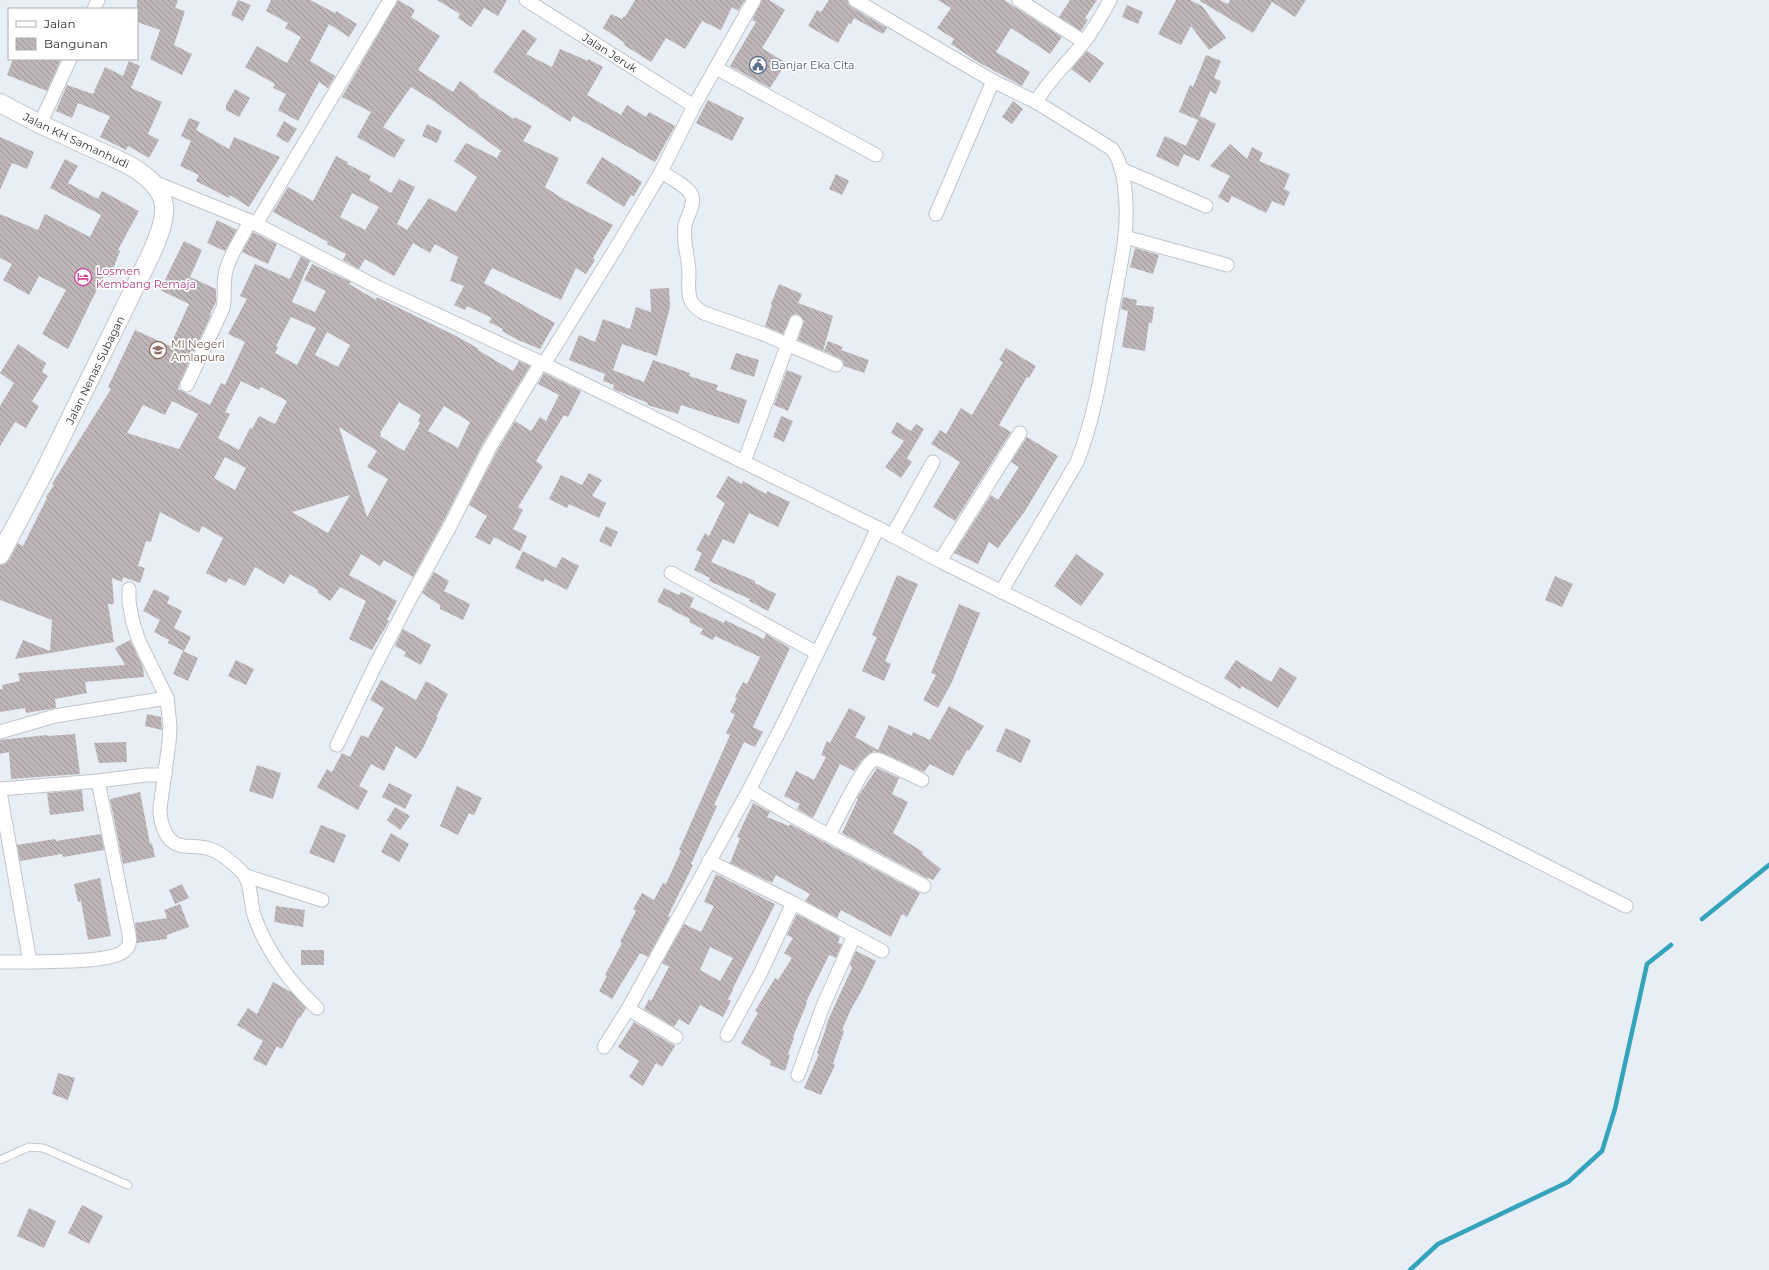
<svg xmlns="http://www.w3.org/2000/svg" width="1769" height="1270" font-family="Montserrat,sans-serif">
  <style>
    .lines { fill: none; stroke-linecap: round; stroke-linejoin: round }
    .stream { stroke: #33a4bb; stroke-width: 4.5 }
    .building { fill: url(#building-back-hatch); fill-rule: evenodd }
    .service-casing { stroke: #bfc5cc; stroke-width: 9 }
    .minor-casing { stroke: #bfc5cc; stroke-width: 15 }
    .secondary-casing { stroke: #bfc5cc; stroke-width: 20 }
    .service { stroke: #fff; stroke-width: 7 }
    .minor { stroke: #fff; stroke-width: 13 }
    .secondary { stroke: #fff; stroke-width: 18 }
    .labels { text-anchor: middle; stroke-width: 3.5; stroke-linejoin: round; paint-order: stroke }
    .street-label { font-size: 11px; fill: #303235; stroke: #fff }
    .service-label { font-size: 11px; fill: #4e5e75; stroke: #fff; text-anchor: start }
    .hotel-label { font-size: 11px; fill: #b23c85; stroke: #fff; text-anchor: start }
    .education-label { font-size: 11px; fill: #785e54; stroke: #fff; text-anchor: start }
  </style>
  <defs>
    <pattern id="building-back-hatch" width="6" height="6" patternUnits="userSpaceOnUse"><rect width="6" height="6" fill="#bfb6b9"/><path d="M-1 5l2 2M0 0l6 6M5-1l2 2" fill="none" stroke="#9c9597"/></pattern>
  </defs>
  <rect width="100%" height="100%" fill="#e8eef5"/>
  <g class="lines">
    <g class="stream">
      <polyline points="1702,919 1769,865"/>
      <polyline points="1410,1270 1438,1244 1568,1182 1602,1151 1615,1109 1647,964 1671,945"/>
    </g>
  </g>
  <g class="building">
    <polygon points="137,0 178,0 175,8 185,11 174,45 192,54 182,75 150,59 160,30 137,22"/>
    <polygon points="238,0 251,5 243,21 231,15"/>
    <polygon points="271,0 310,0 335,13 336,11 357,24 349,37 329,24 310,61 335,76 328,88 319,82 298,121 278,110 286,94 273,88 275,84 245,67 257,46 287,63 301,37 285,28 288,23 266,11"/>
    <path d="M398,0L415,10L411,17L440,36L418,70L453,92L460,81L479,95L478,96L514,119L515,117L532,126L523,141L559,158L545,187L563,199L613,225L593,258L595,260L586,274L576,268L561,300L492,268L484,283L555,323L540,349L518,340L502,331L503,329L489,322L492,318L467,306L465,310L454,305L464,286L450,281L458,257L435,244L430,253L413,243L394,276L365,259L359,269L343,260L346,254L327,244L328,242L273,212L288,187L313,201L336,156L348,162L347,164L371,176L369,180L391,193L399,179L415,187L397,224L407,230L429,198L456,212L477,177L454,161L466,143L497,158L501,151L432,100L411,87L383,127L405,140L394,158L357,137L371,112L342,97ZM352,193L379,207L365,230L340,217Z"/>
    <polygon points="437,0 507,0 498,16 484,8 471,27 458,18 460,14"/>
    <polygon points="635,0 745,0 738,11 732,7 721,30 702,21 685,49 666,38 651,62 624,45 625,43 603,28 611,14 622,19 624,16 625,17"/>
    <polygon points="762,0 769,0 785,10 762,48 786,63 770,88 730,66 756,22 752,20"/>
    <polygon points="829,0 847,0 851,7 887,28 883,34 854,18 851,24 849,23 838,43 808,26 817,10 821,12"/>
    <polygon points="938,0 1004,0 1062,37 1050,54 1011,28 996,52 1030,72 1022,86 976,61 951,44 954,39 937,28 951,8"/>
    <polygon points="1070,0 1097,0 1085,18 1088,20 1081,31 1059,17"/>
    <polygon points="1176,0 1190,0 1202,6 1226,38 1209,50 1191,26 1181,45 1158,34"/>
    <polygon points="1201,0 1219,0 1228,4 1230,0 1306,0 1295,17 1272,2 1253,33 1200,1"/>
    <polygon points="1127,5 1143,12 1138,24 1122,17"/>
    <polygon points="523,29 537,39 526,54 552,67 560,49 588,61 588,59 603,67 587,95 621,115 627,105 646,117 649,112 675,126 655,162 573,116 570,122 493,72"/>
    <polygon points="1087,51 1104,63 1090,83 1071,69"/>
    <polygon points="1206,55 1221,61 1214,78 1221,81 1216,94 1210,91 1198,120 1179,112 1190,85 1193,87"/>
    <polygon points="13,59 61,59 47,91 7,75"/>
    <polygon points="129,61 140,66 131,88 162,102 148,134 159,140 149,158 128,146 126,150 100,137 110,116 78,103 72,118 56,111 67,85 93,94 105,67 123,76"/>
    <polygon points="235,89 250,98 239,117 226,110 226,105"/>
    <polygon points="708,100 744,118 732,141 696,123"/>
    <polygon points="1013,101 1023,109 1012,124 1002,117"/>
    <polygon points="1200,116 1216,124 1199,161 1184,154 1178,167 1156,156 1165,136 1186,146"/>
    <polygon points="189,118 200,122 196,130 229,149 234,137 280,157 249,207 230,195 229,198 196,181 199,175 180,166 191,141 181,136"/>
    <polygon points="284,121 297,129 288,143 276,136"/>
    <polygon points="427,124 442,131 437,143 422,136"/>
    <polygon points="0,137 34,152 27,169 12,163 0,190"/>
    <polygon points="1230,144 1247,159 1252,147 1263,153 1259,161 1290,174 1284,189 1290,192 1284,206 1272,201 1266,213 1232,196 1228,203 1218,197 1230,176 1210,166"/>
    <polygon points="602,157 642,182 634,196 631,195 624,207 586,183"/>
    <polygon points="65,159 78,166 68,183 98,199 102,191 139,211 118,250 120,251 110,277 104,275 68,349 42,334 66,290 39,276 29,295 3,280 12,264 0,258 0,214 38,230 45,214 90,237 101,215 50,188"/>
    <polygon points="836,174 849,181 842,195 829,189"/>
    <polygon points="217,220 237,230 225,251 207,243"/>
    <polygon points="253,232 277,244 268,264 242,252"/>
    <path d="M184,241L202,250L190,277L216,289V302L210,314L211,315L180,382L178,389L210,405L221,383L225,385L245,342L228,334L247,299L240,296L255,264L290,279L301,256L310,261L292,302L315,312L326,291L304,280L312,264L351,282L349,284L376,300L377,297L456,336L479,349L478,350L513,371L519,361L530,366L483,443L442,524L413,577L384,560L380,566L361,554L349,575L397,601L387,620L389,621L372,650L349,639L366,601L340,587L330,601L317,592L318,590L290,574L284,584L255,567L245,586L229,578L226,583L206,573L223,538L202,526L199,533L160,512L151,542L146,541L138,566L145,568L140,583L123,577L122,582L112,578L114,604H108L114,642L15,659L23,640L50,651L52,620L0,600V565L5,564L9,560L18,543L23,546L47,498L46,497L54,485L52,484L111,389L108,387L135,330L170,346L189,304L160,290ZM291,317L316,328L297,365L275,353L278,347L276,346ZM327,332L350,345L338,367L315,355ZM241,381L259,390L261,387L287,401L275,424L259,416L252,429L250,428L239,450L218,438L230,414L225,412ZM172,401L198,414L179,449L127,433L143,405L165,415ZM399,402L421,415L418,421L420,423L404,451L380,436L381,434L380,433ZM444,406L470,422L458,448L428,431ZM339,427L377,451L367,467L388,479L367,517ZM225,457L246,468L235,490L214,478ZM350,495L328,533L292,512Z"/>
    <polygon points="1135,248 1159,255 1153,274 1130,267"/>
    <polygon points="779,284 802,294 798,303 833,316 823,351 798,340 804,321 799,315 795,314 791,316 783,334 765,326 772,305 771,304"/>
    <polygon points="669,288 670,307 657,356 622,344 613,370 644,382 653,360 690,373 689,376 718,385 716,390 747,400 739,424 681,405 678,414 647,405 648,403 613,389 614,385 603,381 605,374 569,360 579,335 595,342 603,319 630,329 636,307 651,312 650,289"/>
    <polygon points="1123,297 1137,300 1136,305 1154,307 1152,323 1149,322 1145,351 1122,347 1128,311 1121,309"/>
    <polygon points="828,341 843,347 841,350 869,360 864,373 844,366 843,361 839,358 824,351"/>
    <polygon points="18,344 46,363 42,372 48,376 32,401 39,406 26,428 15,422 0,446 0,406 14,383 0,373"/>
    <polygon points="1006,348 1036,366 1029,378 1027,377 999,425 1011,432 955,521 933,507 960,462 931,444 940,430 946,434 961,408 972,415 1003,362 999,360"/>
    <polygon points="736,353 759,360 754,377 730,369"/>
    <polygon points="787,370 802,376 788,411 774,405"/>
    <polygon points="544,373 581,391 568,417 564,415 536,461 543,466 518,507 523,510 513,529 527,536 520,551 494,537 490,545 475,537 487,516 469,505 497,451 515,421 531,431 540,417 546,421 559,395 538,384"/>
    <polygon points="781,416 793,421 784,442 773,437"/>
    <polygon points="897,422 911,431 916,424 924,429 907,458 912,462 901,478 885,467 904,441 891,433"/>
    <polygon points="1027,437 1058,456 1025,511 998,548 989,542 978,564 954,553 991,495 998,500 1019,467 1011,462"/>
    <polygon points="589,473 602,480 592,496 606,503 599,518 569,504 567,508 549,499 561,475 582,485"/>
    <polygon points="728,476 742,484 743,481 766,494 767,491 790,502 778,527 749,513 734,544 723,539 711,562 755,581 755,583 776,594 768,611 749,601 750,599 709,581 710,578 694,570 702,553 696,550 705,533 709,536 725,503 716,497"/>
    <polygon points="606,526 618,532 611,547 599,541"/>
    <polygon points="523,551 556,568 562,557 579,566 567,590 545,579 543,582 515,568"/>
    <polygon points="1076,554 1104,574 1081,606 1054,586"/>
    <polygon points="434,572 449,581 444,591 470,604 463,620 440,609 440,605 422,593"/>
    <polygon points="897,575 918,584 885,661 891,664 884,681 862,671 877,637 872,635"/>
    <polygon points="1555,576 1573,584 1562,607 1545,600"/>
    <polygon points="664,588 679,595 681,592 694,598 690,607 724,623 725,620 764,639 766,634 790,648 753,727 763,732 755,747 744,742 714,805 717,806 691,864 693,865 668,916 670,917 648,957 640,953 612,999 599,991 607,976 605,975 622,943 620,942 636,911 633,909 642,893 654,900 663,883 666,884 681,851 679,850 730,735 726,733 735,715 730,712 737,698 735,697 743,682 747,684 760,657 715,636 713,640 700,634 703,629 689,622 690,619 672,610 672,609 657,602"/>
    <polygon points="154,589 170,597 167,603 182,611 174,628 191,637 184,651 168,643 169,640 154,632 160,620 143,611"/>
    <polygon points="959,604 980,613 952,682 938,708 923,700 936,675 931,673"/>
    <polygon points="403,629 431,645 421,665 404,656 406,652 395,646"/>
    <polygon points="130,640 143,667 144,677 85,682 87,693 55,699 56,708 26,713 25,708 0,712 0,689 3,689 2,685 20,681 18,673 125,665 115,648"/>
    <polygon points="183,651 198,658 188,681 173,674"/>
    <polygon points="236,660 254,669 246,685 228,676"/>
    <polygon points="1236,660 1271,682 1280,667 1297,678 1278,708 1242,686 1240,689 1224,678"/>
    <polygon points="381,680 416,700 426,681 448,694 436,717 438,717 423,748 416,759 396,746 384,771 371,764 359,786 368,791 358,810 317,787 327,769 332,772 342,753 350,757 361,735 368,738 384,708 370,700"/>
    <polygon points="949,706 984,726 969,751 967,750 953,776 930,764 924,772 885,754 874,751 863,759 854,771 840,764 813,818 797,809 800,804 784,796 796,771 814,780 826,757 821,755 827,741 830,743 849,708 866,717 855,737 878,750 889,725 912,736 913,732 930,740"/>
    <polygon points="147,714 161,717 162,730 145,726"/>
    <polygon points="1006,728 1031,740 1021,763 996,751"/>
    <polygon points="75,734 80,774 11,779 9,752 0,754 0,740 47,735 48,736"/>
    <polygon points="126,742 127,762 99,763 94,743"/>
    <polygon points="257,765 281,773 273,799 249,791"/>
    <polygon points="877,768 899,778 892,794 908,802 893,833 923,852 922,854 941,869 933,880 929,878 928,879 842,833 858,799 857,798"/>
    <polygon points="389,783 412,795 405,809 382,797"/>
    <polygon points="457,786 482,798 474,815 469,813 458,835 440,826"/>
    <polygon points="82,790 84,811 50,815 47,793"/>
    <polygon points="140,792 150,844 152,843 155,857 123,864 110,799"/>
    <polygon points="753,803 770,812 767,817 789,826 790,824 920,893 907,917 902,914 891,937 841,910 837,918 805,901 810,894 776,875 772,883 730,863 740,838 737,837"/>
    <polygon points="395,807 410,816 400,830 387,820"/>
    <polygon points="321,825 346,835 334,863 309,853"/>
    <polygon points="391,833 409,844 399,862 381,852"/>
    <polygon points="101,834 104,850 63,857 62,854 20,861 17,845 55,839 56,841"/>
    <path d="M716,874L775,904L732,990H733L728,999L731,1001L723,1017L700,1005L689,1025L679,1019L674,1027L644,1009L649,999L651,1001L669,967L662,963L684,924L701,932L714,906L704,902ZM710,947L733,958L720,981L700,970Z"/>
    <polygon points="100,878 111,936 88,940 81,901 78,902 74,884"/>
    <polygon points="182,884 189,898 175,904 169,890"/>
    <polygon points="180,904 189,927 167,935 167,939 137,943 135,923 167,918 164,910"/>
    <polygon points="276,906 305,910 303,927 274,922"/>
    <polygon points="797,914 840,937 838,943 842,944 836,958 829,955 806,1002 807,1003 793,1037 794,1038 788,1054 790,1055 785,1071 770,1065 771,1061 741,1043 758,1013 755,1011 775,978 778,980 792,958 784,953 793,938 787,935"/>
    <rect x="301" y="950" width="23" height="15"/>
    <polygon points="856,951 876,961 861,992 851,1009 842,1030 844,1031 833,1064 835,1065 821,1095 804,1088 819,1054 817,1053 825,1031 828,1020 852,968 850,964"/>
    <polygon points="273,982 291,992 306,1008 300,1018 299,1017 282,1049 277,1046 266,1066 253,1059 263,1041 237,1025 248,1008 257,1014"/>
    <polygon points="634,1022 675,1046 662,1067 656,1063 643,1086 629,1077 639,1061 618,1047"/>
    <polygon points="58,1073 75,1078 68,1100 52,1094"/>
    <polygon points="82,1205 103,1216 89,1244 68,1233"/>
    <polygon points="29,1208 56,1221 44,1248 17,1236"/>
  </g>
  <g class="lines">
    <g class="service-casing">
      <polyline id="service" points="0,1160 29,1147 43,1148 128,1185"/>
    </g>
    <g class="minor-casing">
      <g id="minor">
        <path id="s1" d="M526,0L694,106"/>
        <path d="M855,0L993,81L1036,102C1049,79 1068,63 1084,42C1094,29 1102,15 1110,0"/>
        <polyline points="1019,0 1084,42"/>
        <polyline points="94,9 98,0"/>
        <polyline points="716,68 876,155"/>
        <polyline points="40,124 70,59"/>
        <polyline points="1121,169 1206,206"/>
        <path d="M661,172C669,177 689,187 692,196C695,205 687,216 685,225C682,241 689,257 689,273C689,282 687,292 691,301C694,307 699,310 704,313L761,333L836,365"/>
        <polyline points="151,181 250,221 379,288 544,364 616,248 661,172 694,106 754,0"/>
        <polyline points="936,214 993,81"/>
        <polyline points="256,224 390,0"/>
        <polyline points="1125,237 1227,265"/>
        <polyline points="544,364 878,528 940,561 1151,666 1626,906"/>
        <path d="M187,385L223,308C226,294 222,280 227,267C232,251 243,236 250,221"/>
        <polyline points="744,462 796,322"/>
        <polyline points="892,536 933,462"/>
        <polyline points="940,561 1020,433"/>
        <polyline points="671,573 817,653"/>
        <path d="M129,589V602L133,623L139,641L167,698L170,726L169,743L160,808C160,823 165,843 183,846C192,847 201,846 210,849C222,853 233,863 242,872C252,883 250,902 254,915C266,950 290,983 317,1008"/>
        <path d="M1001,592L1077,462C1096,414 1103,362 1112,312C1118,276 1128,240 1126,204C1125,185 1123,164 1112,149L1036,102"/>
        <polyline points="0,732 55,716 167,698"/>
        <polyline points="337,745 374,668 412,595 449,528 490,447 541,363"/>
        <polyline points="0,789 98,781 146,775 165,775"/>
        <polyline points="749,790 787,813 924,886"/>
        <polyline points="0,792 30,962 0,962"/>
        <path d="M829,835C836,822 863,766 873,760C876,758 879,760 882,761L922,780"/>
        <polyline points="709,861 793,903 882,951"/>
        <polyline points="246,876 322,900"/>
        <path d="M30,962C49,961 111,963 124,951C130,947 130,941 129,934L98,781"/>
        <polyline points="628,1009 676,1037"/>
        <polyline points="727,1035 761,972 793,903"/>
        <polyline points="604,1047 628,1009 749,790 785,720 878,528"/>
        <polyline points="798,1075 823,1006 854,936"/>
      </g>
    </g>
    <g class="secondary-casing">
      <g id="secondary">
        <path id="s2" d="M0,103L40,124L129,165C173,191 170,211 151,254L43,474L0,555"/>
      </g>
    </g>
    <use href="#service" class="service"/>
    <use href="#minor" class="minor"/>
    <use href="#secondary" class="secondary"/>
  </g>
  <defs>
    <g id="civic-ring" transform="scale(0.9)"><circle r="9.5" fill="#fff" stroke="#5c6f8a" stroke-width="1.5"/><path d="M-.6-6.5H3V-4.5H.6V-3L4-1V1h2V6H-6V1h2V-1L-.6-3ZM-1.2 2.5V6h2.4V2.5Z" fill="#5c6f8a"/></g>
    <g id="hotel-ring" transform="scale(0.9)"><circle r="9.5" fill="#fff" stroke="#d1479c" stroke-width="1.5"/><path d="M-6-4.5h1.5V1H6V5H4.5V3h-9V5H-6ZM-4 0a1.8 1.8 0 1 1 3.6 0ZM.5 0V-2.5h3Q6-2.5 6 0Z" fill="#d1479c"/></g>
    <g id="school-ring" transform="scale(0.9)"><circle r="9.5" fill="#fff" stroke="#8d6e63" stroke-width="1.5"/><path d="M0-5L7-2L0 1L-7-2ZM-4 1L0 2.5L4 1V4Q0 6-4 4Z" fill="#8d6e63"/></g>
  </defs>
  <g fill-rule="evenodd">
    <use href="#civic-ring" x="758" y="65"/>
    <use href="#hotel-ring" x="83" y="277"/>
    <use href="#school-ring" x="158" y="350"/>
  </g>
  <g class="labels">
    <g class="street-label">
      <text dy="4" stroke="none"><textPath href="#s1" startOffset="99">Jalan Jeruk</textPath></text>
      <text dy="4" stroke="none"><textPath href="#s2" startOffset="85">Jalan KH Samanhudi</textPath></text>
      <text transform="translate(95 370) rotate(-64)" y="4">Jalan Nenas Subagan</text>
    </g>
    <g class="service-label">
      <text x="771" y="69">Banjar Eka Cita</text>
    </g>
    <g class="hotel-label">
      <text x="96" y="275">Losmen<tspan x="96" dy="13">Kembang Remaja</tspan></text>
    </g>
    <g class="education-label">
      <text x="171" y="348">MI Negeri<tspan x="171" dy="13">Amlapura</tspan></text>
    </g>
  </g>
  <rect x="8" y="8" width="130" height="52" fill="#ffffff" stroke="#acadae"/>
  <rect x="16" y="21" width="20" height="6" fill="#ffffff" stroke="#acadae"/>
  <text x="44" y="28" font-size="12" fill="#303235">Jalan</text>
  <rect x="16" y="38" width="20" height="12" fill="url(#building-back-hatch)" stroke="#acadae"/>
  <text x="44" y="48" font-size="12" fill="#303235">Bangunan</text>
</svg>
